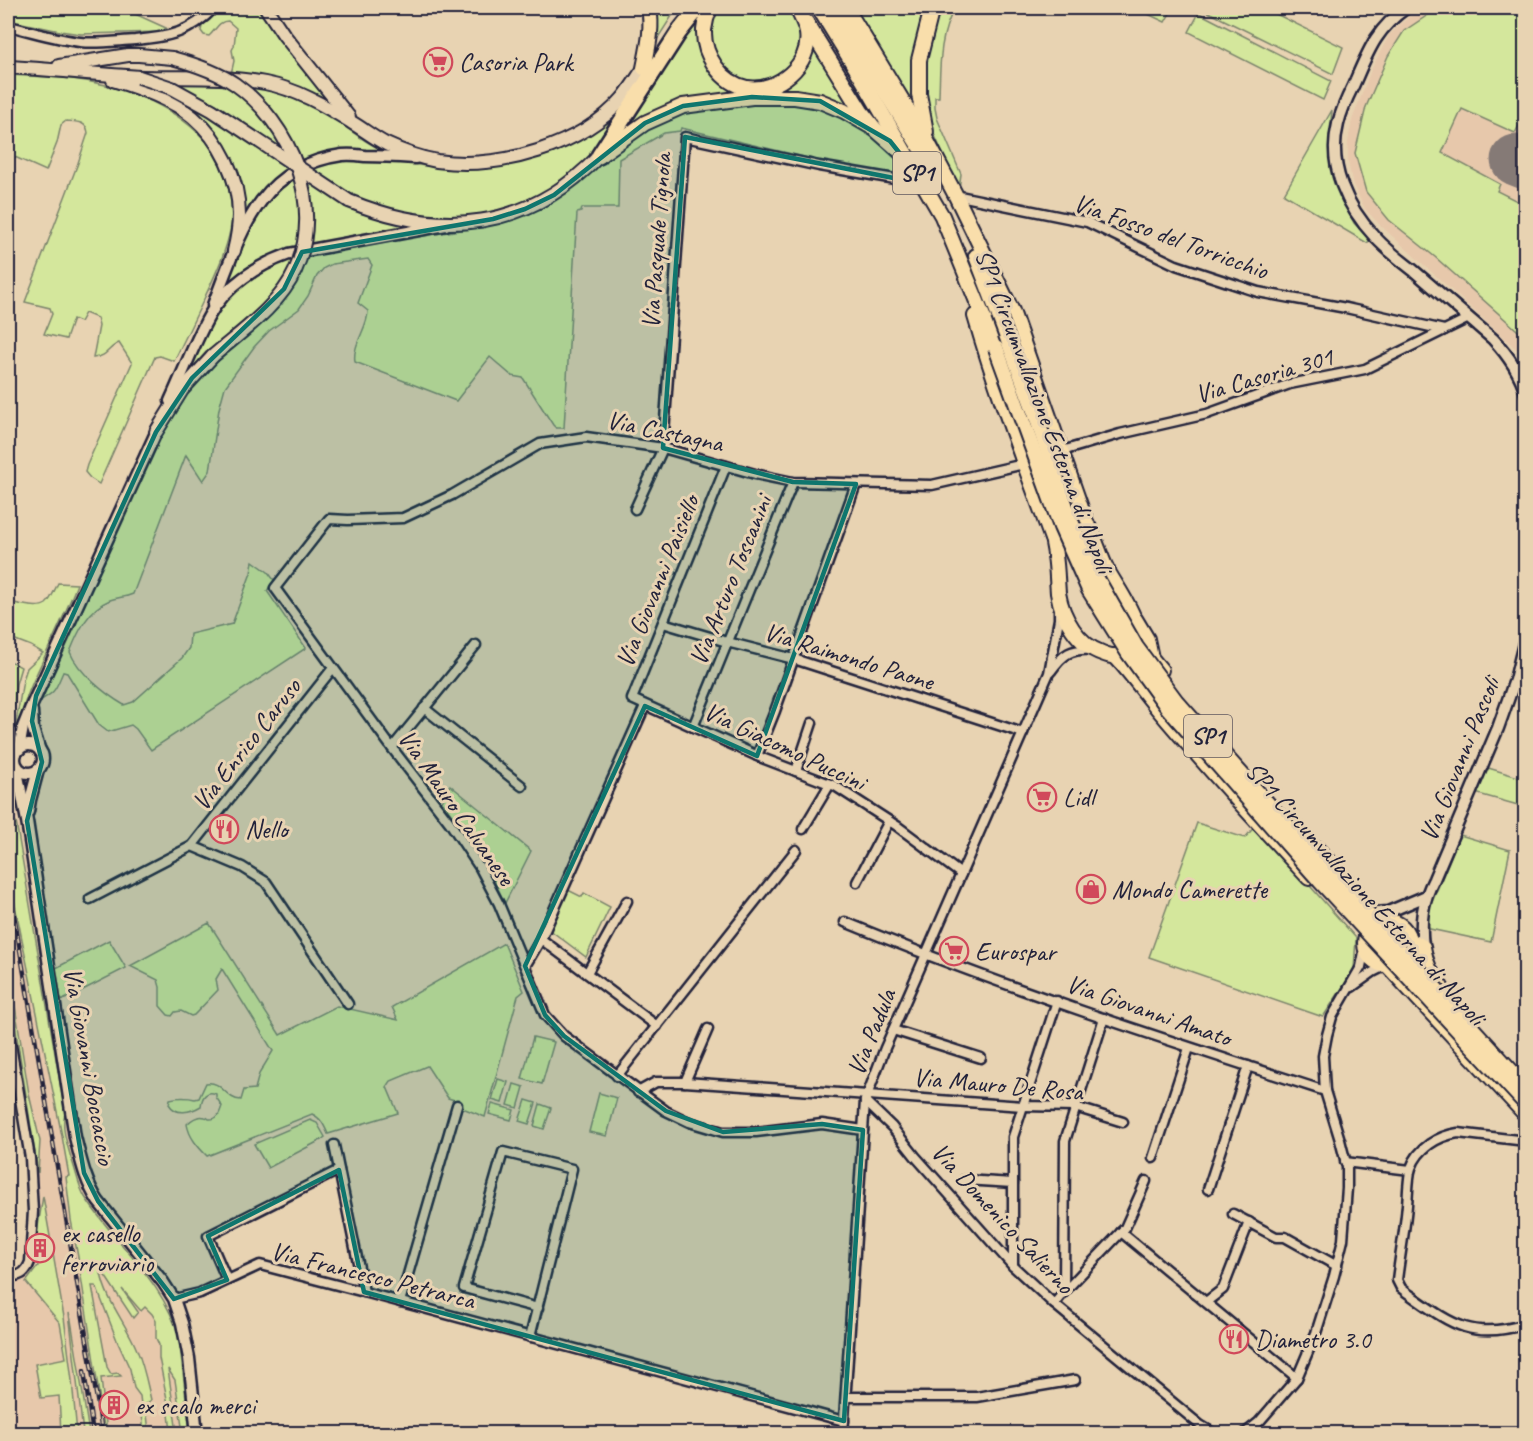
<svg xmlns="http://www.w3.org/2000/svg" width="1533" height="1441" font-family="Caveat,sans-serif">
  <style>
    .built { fill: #e7c8ab }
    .green { fill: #d4e79c; stroke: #7b846c; stroke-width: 1.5 }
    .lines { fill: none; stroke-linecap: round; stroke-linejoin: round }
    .runway { stroke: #857a76; stroke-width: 51 }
    .minor-casing { stroke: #22223b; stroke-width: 13 }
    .tertiary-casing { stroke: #22223b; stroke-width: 15 }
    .secondary-casing { stroke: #22223b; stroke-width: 16 }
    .primary-casing { stroke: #22223b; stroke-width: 18 }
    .trunk-casing { stroke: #22223b; stroke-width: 18 }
    .motorway-casing { stroke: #22223b; stroke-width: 20 }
    .minor { stroke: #e8d3b2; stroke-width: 8 }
    .tertiary { stroke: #e8d3b2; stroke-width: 10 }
    .secondary { stroke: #e8d3b2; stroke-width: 12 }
    .primary { stroke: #f9deab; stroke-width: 14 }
    .trunk { stroke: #f9deab; stroke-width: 14 }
    .motorway { stroke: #f9deab; stroke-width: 15 }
    .rail-casing { stroke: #22223b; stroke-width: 4.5 }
    .rail { stroke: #e8d3b2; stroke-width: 2; stroke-dasharray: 7; stroke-linecap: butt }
    .secondary-bridge-casing { stroke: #22223b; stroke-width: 16; stroke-linecap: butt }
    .trunk-bridge-casing { stroke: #22223b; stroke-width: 18; stroke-linecap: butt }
    .secondary-bridge { stroke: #e8d3b2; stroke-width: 12 }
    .trunk-bridge { stroke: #f9deab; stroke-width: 14 }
    .marked { fill: #0f766e; fill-opacity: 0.2; stroke: #0f766e; stroke-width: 4.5; stroke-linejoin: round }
    .labels { text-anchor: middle; stroke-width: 6; stroke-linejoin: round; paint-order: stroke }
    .shield { fill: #e8d3b2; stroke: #5d575f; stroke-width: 1.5 }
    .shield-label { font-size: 24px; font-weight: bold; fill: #22223b }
    .poi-label { font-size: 26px; fill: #22223b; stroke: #e8d3b2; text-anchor: start }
    .street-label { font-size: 26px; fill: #22223b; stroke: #e8d3b2 }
  </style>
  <rect width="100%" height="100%" fill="#e8d3b2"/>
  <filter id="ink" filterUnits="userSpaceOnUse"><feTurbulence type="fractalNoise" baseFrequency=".0167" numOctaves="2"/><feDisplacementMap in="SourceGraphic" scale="12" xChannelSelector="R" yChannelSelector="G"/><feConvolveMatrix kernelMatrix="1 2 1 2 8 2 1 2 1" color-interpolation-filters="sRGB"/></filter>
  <g filter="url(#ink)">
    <g class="built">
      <polygon points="1426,8 1525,8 1525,357 1379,224 1365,209 1353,185 1348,162 1348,142 1352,120 1371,70 1389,35 1412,14"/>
      <polygon points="8,769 11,774 40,965 66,1113 64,1122 69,1144 86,1195 154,1285 168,1309 174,1323 179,1338 190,1433 8,1433 8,1283 9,1279 23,1281 36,1267 33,1246 40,1201 8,991"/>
    </g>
    <g class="green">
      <polygon points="8,8 122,8 166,28 161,32 81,34 60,31 8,20"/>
      <path d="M220,8H259L279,37L334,107L231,74L234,61L232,50L234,46L236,28L228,21C218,21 216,30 209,36L204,35L201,31L202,26Z"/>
      <polygon points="654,8 677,8 654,44"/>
      <polygon points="712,8 788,8 798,23 802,36 803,46 792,67 774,80 754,83 740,79 727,71 713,54 709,17"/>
      <polygon points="853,8 867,12 879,13 887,12 900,8 925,8 915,46 913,59 916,111"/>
      <path d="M934,8H955C939,34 940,66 939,97H935V108L937,118L961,174L959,189L930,125L920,80Z"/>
      <polygon points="1135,8 1173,8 1165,22"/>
      <polygon points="1203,8 1264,8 1343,47 1333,74 1202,9"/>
      <polygon points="1463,8 1525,8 1525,114 1515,133 1462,109 1442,153 1500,184 1497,191 1525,205 1525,337 1435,257 1389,220 1366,192 1355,153 1366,107 1388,56 1404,31 1431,13"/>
      <polygon points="700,12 706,62 764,91 814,45 854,110 837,104 725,96 616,140"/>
      <polygon points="1199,13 1331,81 1323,100 1189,32"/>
      <path d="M8,75C29,76 50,76 72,79C118,84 170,103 203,138C210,145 215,156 220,165C229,184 235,210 230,231C225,255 214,277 204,299C194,320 184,341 174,361L160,356L155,357L99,484L90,478L85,472L87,465L132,363L119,343C108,347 108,357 93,358L99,326L97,318L85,313L80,322L73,319L66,339L44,334L52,314L50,308L25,302L78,163L88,133C87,121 76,122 66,121L61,125L57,143L46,171L8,154Z"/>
      <path d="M172,82C223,82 270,82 317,108C341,121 362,143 388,152L357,150L270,184L257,199L240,227V201L215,139L148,85Z"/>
      <path d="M630,98C617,118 603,144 585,161C548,198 496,218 444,219C434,219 423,216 413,214C403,212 391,212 381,209C368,204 356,198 344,191L353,208L372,216L390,220L424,225L308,247L225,287L224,281C248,232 265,181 323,165C330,163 338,160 345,159C366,158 388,161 409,164C437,167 466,172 495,167C520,163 551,156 572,142C592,129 611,112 630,98Z"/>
      <path d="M773,103C788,104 804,104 819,108C847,114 870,133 889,153C896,159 904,166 906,174L903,176L899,177L830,163L681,128L680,131L664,133L619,159L618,208H582L581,212L577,213L564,428H556L553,425L523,378L512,376L490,357L456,401L355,362C352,344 368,328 368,311L358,303L372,265L368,259L332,264L324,268L317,276L308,296L299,309L269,331L254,347L225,387L219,409L210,471L203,481L186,455L133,594C124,598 118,597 110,600C88,609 78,632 70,652C78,672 105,694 124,705L133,702L182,658L189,648L190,634L232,624L251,573L253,561L268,572L274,580L267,591L306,648L151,750L136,729L131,725L108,732L99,725L67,673L63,672C55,690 57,691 38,702L130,493L178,402L214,360L206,352L187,374C197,353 205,330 218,311C232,290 260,268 284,260C291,258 299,256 307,254L499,224L539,208L560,196L626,141L670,115L714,105Z"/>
      <polygon points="1332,110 1329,141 1333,176 1344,204 1354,223 1370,240 1367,243 1284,194"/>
      <path d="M58,583L77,584C67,610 55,635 43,660C35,677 27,693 22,712C18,724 17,741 8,750V744L10,742L14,735L23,680L27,668L43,653L31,646L8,637V602C18,603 37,610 46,604C51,600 55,589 58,583Z"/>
      <polygon points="8,660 21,667 16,684 12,728 8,734"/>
      <polygon points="1485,767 1525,779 1525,807 1475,793"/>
      <polygon points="450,785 531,851 505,903 487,866 478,851 442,802"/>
      <path d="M8,807L11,820L16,822L65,1113C61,1128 67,1143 71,1158C76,1170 78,1186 85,1197C115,1244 165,1282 179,1338L190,1433H183L175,1380L168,1369L177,1433H171L168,1404L159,1358V1345L156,1338V1321L152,1314L145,1307L141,1311L122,1289L138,1312L133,1318L104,1274L101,1273C106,1301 126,1323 137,1350C144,1366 147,1383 151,1400L146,1404L149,1433H144L140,1396L134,1388L130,1369L118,1343L96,1286H92L107,1367L111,1374L118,1373L121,1376L101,1378L107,1433H105L78,1257L71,1220L66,1177L69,1176L62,1136L15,905L8,862Z"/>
      <polygon points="1197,823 1245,838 1256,825 1356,938 1354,970 1323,1017 1149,957"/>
      <polygon points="1460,835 1510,850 1491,942 1430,929 1427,923 1430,907"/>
      <polygon points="568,890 582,897 584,893 610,907 586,957 550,930"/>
      <path d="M209,923L280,1035L337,1006L398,1020L392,1007L504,943L524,991L518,996L516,1003L485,1117L460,1107L461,1102L448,1098L427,1066L391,1081L387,1087L398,1113L328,1134C324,1125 321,1118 312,1114L207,1156C198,1147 189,1137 187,1124C191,1120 198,1115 205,1117C206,1117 208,1118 209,1119C218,1120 220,1112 222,1106L216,1097V1094C206,1090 202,1097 201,1106C191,1112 176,1116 169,1104L170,1099C177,1097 188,1097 195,1099L199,1098L206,1083C222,1080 226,1100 241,1100L244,1090L255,1089L259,1074L273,1051L222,969L216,979L218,990L194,1015L191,1016L181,1011L175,1012L172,1016L168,1015L160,1006V987L158,980L130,966Z"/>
      <polygon points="109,940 126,968 61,1001 56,968"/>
      <polygon points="8,962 29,1094 40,1141 38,1173 8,979"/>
      <polygon points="533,1037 554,1042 542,1084 522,1079"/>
      <polygon points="498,1079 508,1082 502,1103 492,1100"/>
      <polygon points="514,1084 524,1087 518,1108 508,1105"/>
      <polygon points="599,1093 617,1098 607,1136 589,1132"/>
      <polygon points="526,1100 536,1103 529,1124 519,1121"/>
      <polygon points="492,1104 514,1110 511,1120 489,1114"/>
      <polygon points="540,1104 551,1108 544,1129 534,1126"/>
      <polygon points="310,1120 317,1123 325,1137 321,1140 268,1168 254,1144"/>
      <polygon points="43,1196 64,1317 72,1381 77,1433 61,1433 59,1396 41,1398 35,1364 66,1358 60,1323 26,1282 38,1266 35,1245"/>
      <polygon points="69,1313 71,1320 89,1433 83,1433"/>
    </g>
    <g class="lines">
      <polyline class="runway" points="1516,160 1526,164"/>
      <g class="minor-casing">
        <g id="minor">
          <path d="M8,26C31,31 55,39 80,42C98,44 117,41 135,40C169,37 190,33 214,8"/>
          <polyline points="955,195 1087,222 1176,265 1258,292 1346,308 1444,330"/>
          <polyline points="1062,451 1120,434 1207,414 1290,384 1365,369 1469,318"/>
          <polyline points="726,466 632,699 762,758 835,786 897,826 961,874"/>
          <polyline points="635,509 663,448 685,137 819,166 924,184"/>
          <polyline points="663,623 727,642 794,659 1023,733"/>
          <polyline points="333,668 192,846 242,867 266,882 348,1004"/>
          <path d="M1051,671C1063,654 1071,648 1093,650"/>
          <polyline points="424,708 522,786"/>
          <polyline points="693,727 793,482"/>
          <polyline points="392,748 476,645"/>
          <polyline points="757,756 775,711 856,484"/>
          <polyline points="8,757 16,754"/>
          <polyline points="796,771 812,723"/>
          <polyline points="803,829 830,784"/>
          <polyline points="857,882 889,821"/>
          <polyline points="90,899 192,846"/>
          <path d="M845,922C1002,987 1163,1039 1325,1091"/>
          <polyline points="541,939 657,1026"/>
          <polyline points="525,966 541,939 645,706"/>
          <polyline points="587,973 627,901"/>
          <polyline points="1352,987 1373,972 1387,965"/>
          <path d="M8,1028L30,1158L33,1211L30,1262C26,1273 19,1278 8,1275"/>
          <polyline points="893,1030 981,1058"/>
          <polyline points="617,1076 796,850"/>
          <polyline points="685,1082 708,1029"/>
          <polyline points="638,1092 656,1082 685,1082 1023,1106 1075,1107 1123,1122"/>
          <polyline points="865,1101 892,1127 915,1156 1013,1266 1054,1304 1200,1425 1215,1434"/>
          <polyline points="863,1130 822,1124 756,1132 723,1132 689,1122 666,1111 564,1036 545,1015 499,904 480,868 450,823 392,748 275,588 329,519 348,520 403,518 452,495 540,444 586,437 663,448 755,474 793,482 932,485 1024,464"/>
          <path d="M1526,1141L1458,1133C1438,1136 1418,1148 1411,1168C1408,1176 1408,1195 1407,1205C1405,1230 1400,1255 1397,1280L1401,1288L1406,1292C1450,1323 1470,1341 1526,1324"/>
          <polyline points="334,1145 364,1292"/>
          <polyline points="1153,1158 1189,1048"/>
          <polyline points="1345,1162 1410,1170"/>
          <polyline points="964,1180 1013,1183"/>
          <polyline points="1208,1189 1248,1066"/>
          <polyline points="1233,1214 1276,1237 1285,1237 1337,1266"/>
          <polyline points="1121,1232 1297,1378"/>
          <polyline points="1013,1266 1013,1137 1057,1001"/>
          <polyline points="227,1280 208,1236 339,1170"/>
          <polyline points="1064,1292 1125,1228 1146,1181"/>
          <polyline points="174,1299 200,1293 260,1265 364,1292 844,1421"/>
          <polyline points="400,1302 457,1105"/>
          <polyline points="1206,1302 1223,1289 1249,1222"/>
          <polyline points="1054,1304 1064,1292 1065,1141 1104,1018"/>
          <polyline points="530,1337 572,1169 503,1152 464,1288 538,1308"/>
          <polyline points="846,1397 977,1397 1075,1380"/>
          <polyline points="843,1434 865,1101 885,1048 1049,673 1059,619 1059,610"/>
          <polyline points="1244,1434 1259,1422 1297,1378 1316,1333 1334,1276 1343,1240 1347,1188 1347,1167 1340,1140 1325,1091 1323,1056 1327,1035 1332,1017 1361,967 1365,947"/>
        </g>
      </g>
      <g class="tertiary-casing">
        <g id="tertiary">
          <path d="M1406,8C1375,30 1368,52 1353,86C1347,98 1341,111 1338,124C1327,166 1347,207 1375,237C1386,249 1400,260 1413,270C1440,293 1466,316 1493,339C1508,355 1520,372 1526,393"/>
          <path d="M213,305C240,236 257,167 342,155C350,154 358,155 365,156C382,156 399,157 415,158"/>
          <path d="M170,401C183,373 194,343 209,316C225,286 258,265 289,254L446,225"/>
          <polyline points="32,711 33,729 40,751"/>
          <circle cx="29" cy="759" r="14"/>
          <polyline points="19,750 23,727 31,707 159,426"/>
          <path d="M16,766L27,821L75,1137C81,1160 85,1181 98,1201L163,1282L174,1299L182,1323L189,1358L197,1434"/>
          <polyline points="28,812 30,800 38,770"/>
          <polyline points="1375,913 1388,912 1426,896"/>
          <path d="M1423,947C1420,921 1422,902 1434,879L1498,728L1515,680L1526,635"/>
        </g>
      </g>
      <g class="secondary-casing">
        <g id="secondary">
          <polyline points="266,8 284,35 349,117"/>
          <polyline points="59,66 128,55 139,55 172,58"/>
          <path d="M8,67C53,69 98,75 143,77C183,78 225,75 265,83C296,89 324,105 351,122C363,129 374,138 386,144C401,151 420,158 437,161C499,170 582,146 623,98C631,88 637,78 644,68"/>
          <path d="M113,80C139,88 172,99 193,117C220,140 239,178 239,215C239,227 237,239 234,251"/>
          <path d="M349,201C441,239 528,230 599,156"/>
          <polyline points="156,432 182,390 213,356"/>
        </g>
      </g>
      <g class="primary-casing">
        <g id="primary">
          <path d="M1068,518C1076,518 1083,518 1088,526C1094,535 1100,556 1106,568C1116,589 1159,639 1124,655C1117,658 1109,656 1102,653C1078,645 1062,617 1058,593C1057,581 1057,568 1055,556C1055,547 1050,539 1054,530C1057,524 1062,521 1068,518Z"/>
          <polyline points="1135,619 1147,639 1151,658 1161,670"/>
          <path d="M1115,656C1131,673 1144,692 1159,710C1207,767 1258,823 1309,878"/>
          <polyline points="1317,849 1355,890"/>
          <circle cx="1387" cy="943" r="22"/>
          <path d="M1408,939L1423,947C1426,963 1430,974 1441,987"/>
          <polyline points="1387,965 1526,1115"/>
        </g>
      </g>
      <g class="trunk-casing">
        <g id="trunk">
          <path d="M710,8C707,15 705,22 704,30C703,55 721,83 747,88C777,93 812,64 807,33C806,25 800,15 797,8"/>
          <polyline points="819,8 857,70 942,216 996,348"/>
          <polyline points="833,8 927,159"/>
          <polyline points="846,8 928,143 955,194 1012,311 1087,525"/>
          <polyline points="806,22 861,111 875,129 900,151"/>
          <path d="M644,68C648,48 653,28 649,8"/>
          <polyline points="926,132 919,94 919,60 932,8"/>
          <polyline points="600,155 645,123 683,106 752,97 795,97 820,101 844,111 875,129"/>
          <polyline points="976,256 999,316"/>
          <path d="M975,316C997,392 1025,465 1052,539"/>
        </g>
      </g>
      <g class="motorway-casing">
        <polyline id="motorway" points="599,156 679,32 698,8"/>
      </g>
      <use href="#minor" class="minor"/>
      <use href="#tertiary" class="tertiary"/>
      <use href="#secondary" class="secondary"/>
      <use href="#primary" class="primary"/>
      <use href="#trunk" class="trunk"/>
      <use href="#motorway" class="motorway"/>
      <g class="rail-casing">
        <g id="rail">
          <polyline points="8,880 99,1411 102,1434"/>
          <polyline points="84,1371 93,1434"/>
        </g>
      </g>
      <use href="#rail" class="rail"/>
      <g class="secondary-bridge-casing">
        <g id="secondary-bridge">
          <path d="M172,58C194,64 216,71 235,84C291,123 325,206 295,271C280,305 241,332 213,356"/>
          <polyline points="139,77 172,88 212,110 349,201"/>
        </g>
      </g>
      <g class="trunk-bridge-casing">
        <g id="trunk-bridge">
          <polyline points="999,316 1035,413 1070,519 1096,577 1136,647 1176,701 1328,871 1526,1087"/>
          <polyline points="996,348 1061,527 1089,590 1129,654 1168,708 1320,881 1526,1104"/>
        </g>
      </g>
      <use href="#secondary-bridge" class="secondary-bridge"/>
      <use href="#trunk-bridge" class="trunk-bridge"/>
    </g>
  </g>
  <path class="marked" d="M752,97L820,101L890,141L924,184L685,137L663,448L793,482L856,484L757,756L645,706L525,966L545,1015L564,1036L666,1111L723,1132L822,1124L863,1130L844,1421L364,1292L339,1170L208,1236L227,1280L174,1299L98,1201L84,1173L27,821L42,762L32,721L36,696L156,432L192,378L284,289L302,252L493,219L525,209L554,195L645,123L683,106Z"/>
  <defs>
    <g id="supermarket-ring" transform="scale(1.5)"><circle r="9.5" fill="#e8d3b2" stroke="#d1495b" stroke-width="1.5"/><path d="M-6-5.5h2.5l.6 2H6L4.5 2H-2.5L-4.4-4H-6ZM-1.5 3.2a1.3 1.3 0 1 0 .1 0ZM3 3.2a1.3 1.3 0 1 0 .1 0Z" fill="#d1495b"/></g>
    <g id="restaurant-ring" transform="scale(1.5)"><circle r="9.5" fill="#e8d3b2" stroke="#d1495b" stroke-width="1.5"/><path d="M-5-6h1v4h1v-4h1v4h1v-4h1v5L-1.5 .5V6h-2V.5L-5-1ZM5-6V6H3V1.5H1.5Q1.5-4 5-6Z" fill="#d1495b"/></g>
    <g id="shop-ring" transform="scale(1.5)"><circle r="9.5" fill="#e8d3b2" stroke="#d1495b" stroke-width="1.5"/><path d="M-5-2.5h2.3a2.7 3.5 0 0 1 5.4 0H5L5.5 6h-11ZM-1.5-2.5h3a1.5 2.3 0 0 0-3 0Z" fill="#d1495b"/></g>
    <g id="building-ring" transform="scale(1.5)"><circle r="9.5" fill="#e8d3b2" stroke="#d1495b" stroke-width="1.5"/><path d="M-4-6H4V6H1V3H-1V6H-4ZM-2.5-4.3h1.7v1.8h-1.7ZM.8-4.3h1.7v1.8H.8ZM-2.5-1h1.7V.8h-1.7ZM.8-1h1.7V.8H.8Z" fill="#d1495b"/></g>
  </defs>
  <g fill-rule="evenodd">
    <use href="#supermarket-ring" x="438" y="62"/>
    <use href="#supermarket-ring" x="1042" y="797"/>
    <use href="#restaurant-ring" x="224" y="829"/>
    <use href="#shop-ring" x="1091" y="889"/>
    <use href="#supermarket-ring" x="954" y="951"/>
    <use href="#building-ring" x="40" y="1248"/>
    <use href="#restaurant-ring" x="1234" y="1339"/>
    <use href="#building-ring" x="114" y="1405"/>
  </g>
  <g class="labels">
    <g class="shield">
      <rect x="893" y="152" width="48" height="42" rx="4.5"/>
      <rect x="1184" y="715" width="48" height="42" rx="4.5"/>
    </g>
    <g class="shield-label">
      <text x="917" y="181">SP1</text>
      <text x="1208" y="744">SP1</text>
    </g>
    <g class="poi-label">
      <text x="459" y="71">Casoria Park</text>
      <text x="1063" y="806">Lidl</text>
      <text x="245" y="838">Nello</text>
      <text x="1112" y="898">Mondo Camerette</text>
      <text x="975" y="960">Eurospar</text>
      <text x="61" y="1242">ex casello<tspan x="61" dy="30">ferroviario</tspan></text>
      <text x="1255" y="1348">Diametro 3.0</text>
      <text x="135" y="1414">ex scalo merci</text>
    </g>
    <g class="street-label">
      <text transform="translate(1171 236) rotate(20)" y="9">Via Fosso del Torricchio</text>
      <text transform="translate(656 241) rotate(-86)" y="9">Via Pasquale Tignola</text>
      <text transform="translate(1264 375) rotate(-16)" y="9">Via Casoria 301</text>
      <text transform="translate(1045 411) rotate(69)" y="9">SP1 Circumvallazione Esterna di Napoli</text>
      <text transform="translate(665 431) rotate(12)" y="9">Via Castagna</text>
      <text transform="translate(730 580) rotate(-68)" y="9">Via Arturo Toscanini</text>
      <text transform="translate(657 581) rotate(-68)" y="9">Via Giovanni Paisiello</text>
      <text transform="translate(849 656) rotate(17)" y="9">Via Raimondo Paone</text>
      <text transform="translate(246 744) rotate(-52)" y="9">Via Enrico Caruso</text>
      <text transform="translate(785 746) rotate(25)" y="9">Via Giacomo Puccini</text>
      <text transform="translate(1459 759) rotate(-68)" y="9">Via Giovanni Pascoli</text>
      <text transform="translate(457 807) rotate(55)" y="9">Via Mauro Calvanese</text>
      <text transform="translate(1366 893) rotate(48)" y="9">SP1 Circumvallazione Esterna di Napoli</text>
      <text transform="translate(1149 1010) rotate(19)" y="9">Via Giovanni Amato</text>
      <text transform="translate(871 1032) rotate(-68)" y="9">Via Padula</text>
      <text transform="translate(90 1066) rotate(80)" y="9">Via Giovanni Boccaccio</text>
      <text transform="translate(998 1084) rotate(5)" y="9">Via Mauro De Rosa</text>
      <text transform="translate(1003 1218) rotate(47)" y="9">Via Domenico Salierno</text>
      <text transform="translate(373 1275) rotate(14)" y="9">Via Francesco Petrarca</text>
    </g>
  </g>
  <rect width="1533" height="1441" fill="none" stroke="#e8d3b2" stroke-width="30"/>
  <rect x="15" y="15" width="1503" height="1411" fill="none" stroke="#22223b" stroke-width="2" filter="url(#ink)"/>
</svg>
